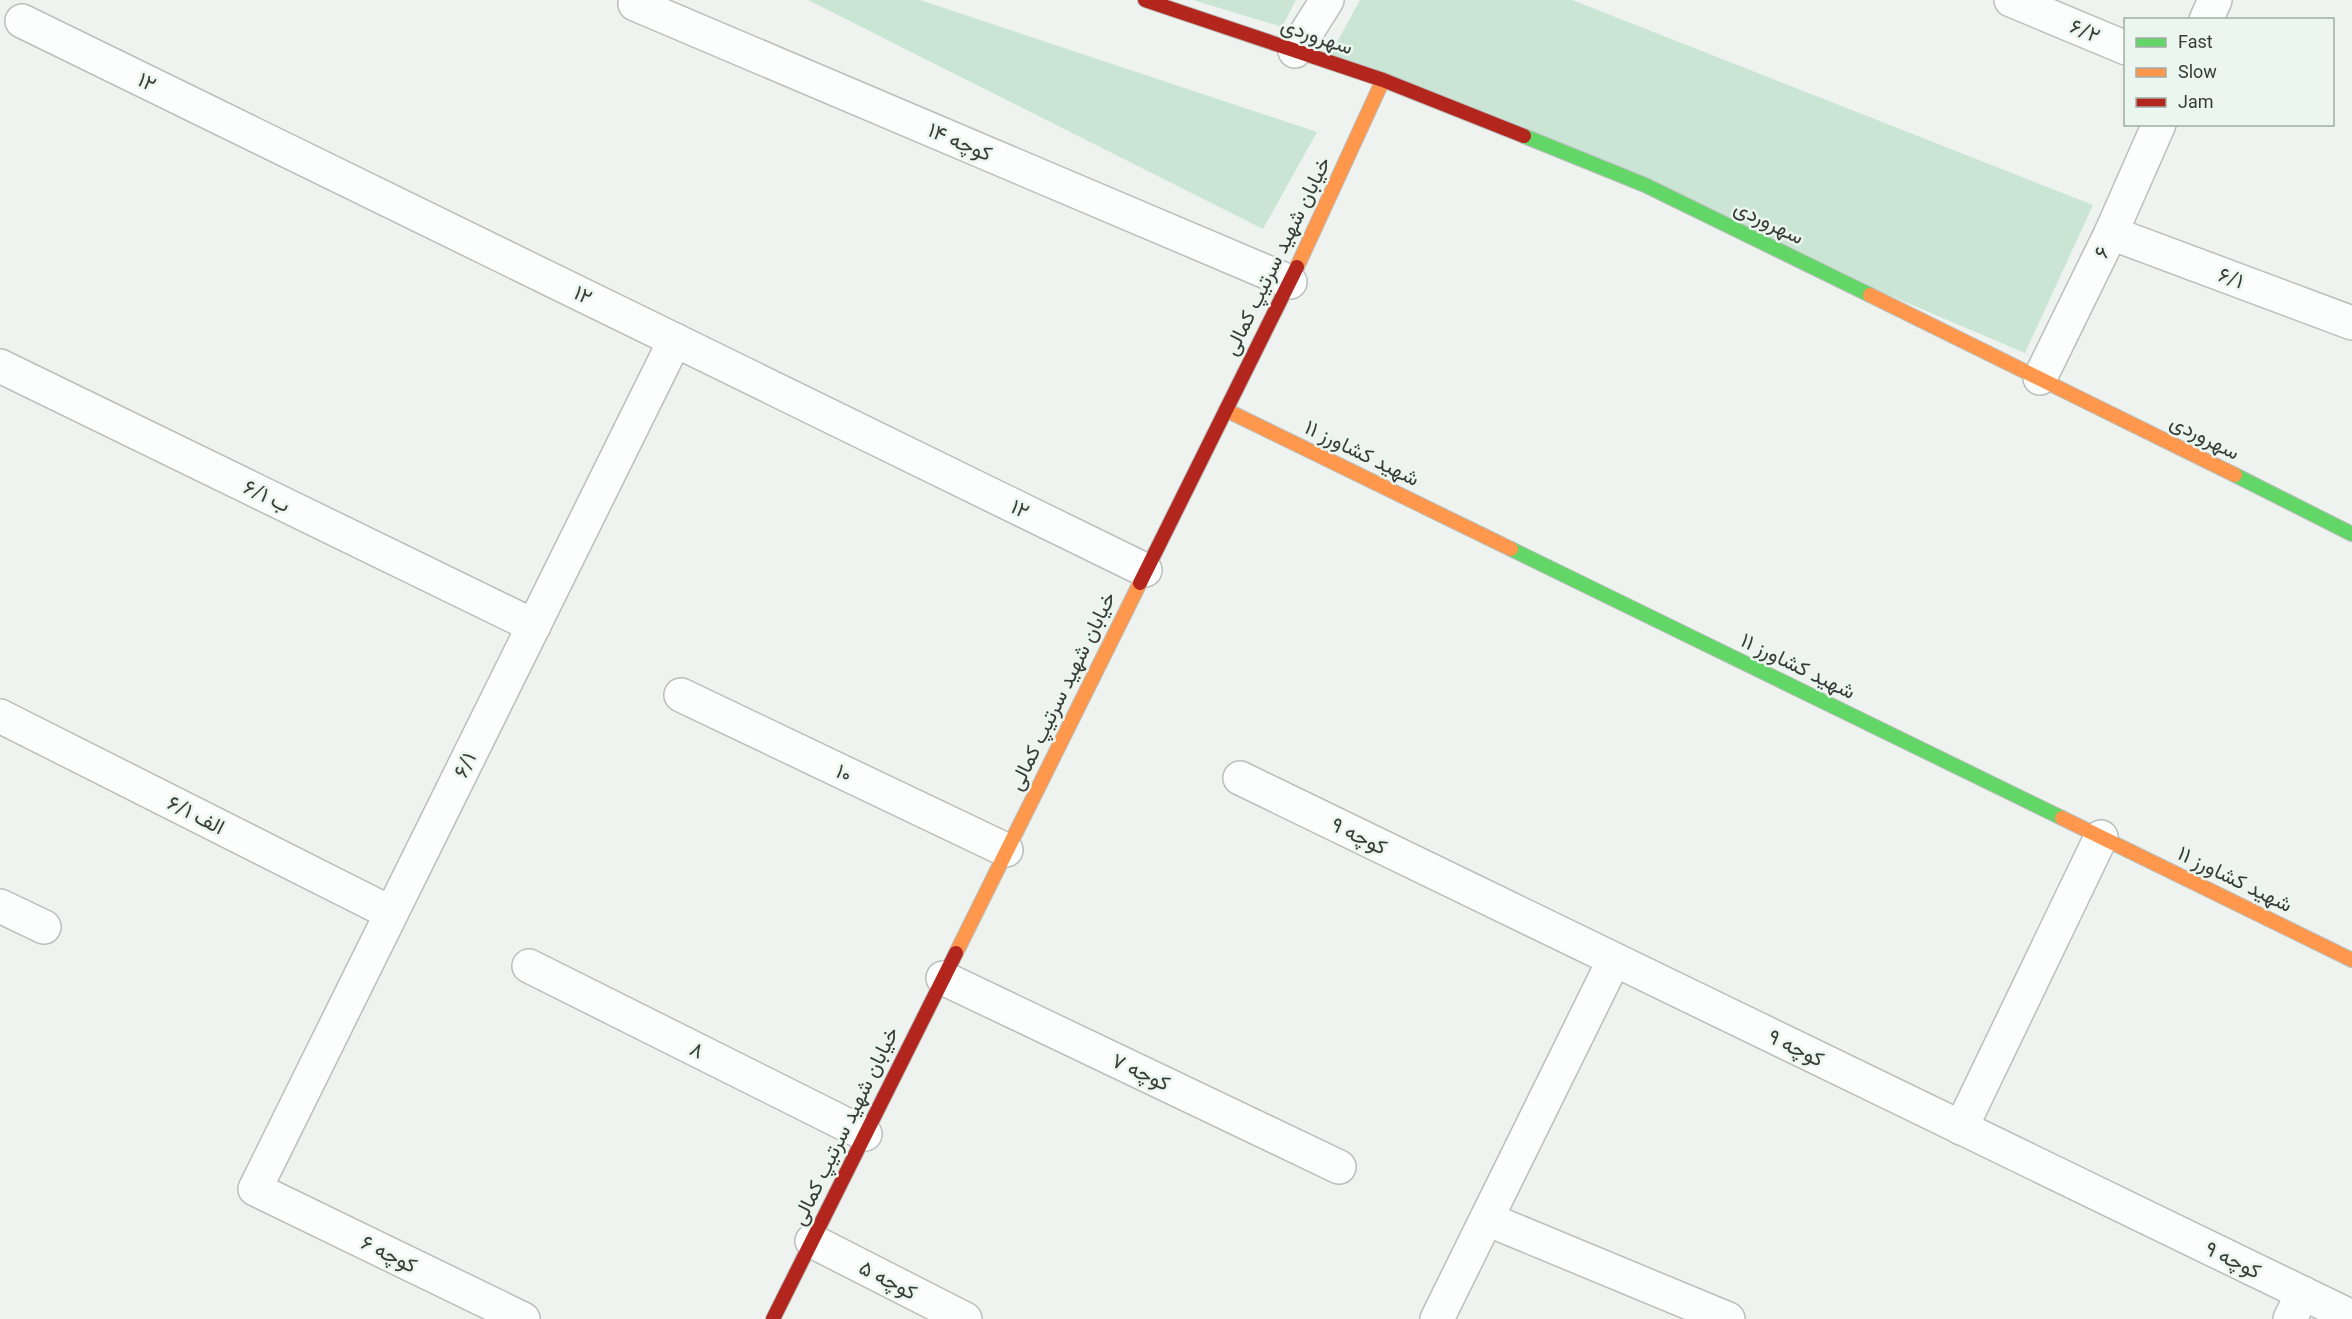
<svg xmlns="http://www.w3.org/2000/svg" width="2352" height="1319" font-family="Roboto,Vazirmatn,sans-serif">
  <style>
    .green { fill: #cae5d4 }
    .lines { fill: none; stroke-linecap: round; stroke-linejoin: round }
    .street-casing { stroke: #babebc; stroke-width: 36 }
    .fast-casing { stroke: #babebc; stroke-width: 16 }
    .slow-casing { stroke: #babebc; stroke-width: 16 }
    .jam-casing { stroke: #babebc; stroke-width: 16 }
    .street { stroke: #fcfdfd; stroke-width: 33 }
    .fast { stroke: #63d668; stroke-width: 14 }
    .slow { stroke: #ff974d; stroke-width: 14 }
    .jam { stroke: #b3261e; stroke-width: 14 }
    .labels { text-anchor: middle; stroke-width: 5; stroke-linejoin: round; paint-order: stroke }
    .street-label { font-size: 21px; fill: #373c39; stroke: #ebf6ef }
  </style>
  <rect width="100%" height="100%" fill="#eef3f0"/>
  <g class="green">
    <polygon points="808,0 920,0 1317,132 1263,229"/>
    <polygon points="1193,0 1296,0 1282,27"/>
    <polygon points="1360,0 1572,0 2093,205 2025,353 1329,57"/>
  </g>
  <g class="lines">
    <g class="street-casing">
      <g id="street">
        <polyline points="638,0 635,4 1290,282"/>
        <polyline points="2011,0 2126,48"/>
        <polyline points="2206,20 2215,0"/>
        <polyline points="22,21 1145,570"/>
        <polyline points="1295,51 1327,0"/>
        <polyline points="2111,233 2352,323"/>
        <polyline points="0,366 534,626"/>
        <polyline points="2040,378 2111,233 2159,124"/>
        <polyline points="681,695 1006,850"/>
        <polyline points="0,716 391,913"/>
        <polyline points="1240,778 2352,1317"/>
        <polyline points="0,906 44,927"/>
        <polyline points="529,966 865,1134"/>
        <polyline points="943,978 1339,1167"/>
        <polyline points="1961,1128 2101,837"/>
        <polyline points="1487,1219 1728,1319"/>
        <polyline points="812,1241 965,1319"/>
        <polyline points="523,1319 255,1189 675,340"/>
        <polyline points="1437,1319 1614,960"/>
        <polyline points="2290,1319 2303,1293"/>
      </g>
    </g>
    <g class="fast-casing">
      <g id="fast">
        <polyline points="1524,136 1645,185 1870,295"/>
        <polyline points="2235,475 2352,534"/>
        <polyline points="1511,549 2062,818"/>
      </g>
    </g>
    <g class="slow-casing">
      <g id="slow">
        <polyline points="1297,267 1383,80"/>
        <polyline points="1870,295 2235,475"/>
        <polyline points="1226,410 1511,549"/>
        <polyline points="2062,818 2352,960"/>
        <polyline points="956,953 1140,583"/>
      </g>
    </g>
    <g class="jam-casing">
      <g id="jam">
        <polyline points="1145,0 1383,80 1524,136"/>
        <polyline points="1140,583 1297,267"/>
        <polyline points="773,1319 956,953"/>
      </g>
    </g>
    <use href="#street" class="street"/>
    <use href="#fast" class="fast"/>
    <use href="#slow" class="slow"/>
    <use href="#jam" class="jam"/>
  </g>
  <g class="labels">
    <g class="street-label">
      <text transform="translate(2085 31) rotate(23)" y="7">۶/۲</text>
      <text transform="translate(1317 36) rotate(19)" y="7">سهروردی</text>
      <text transform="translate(147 82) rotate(26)" y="7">۱۲</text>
      <text transform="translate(960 142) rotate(23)" y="7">کوچه ۱۴</text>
      <text transform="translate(1769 222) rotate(26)" y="7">سهروردی</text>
      <text transform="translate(2102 252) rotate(-64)" y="7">۶</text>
      <text transform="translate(1277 256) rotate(-64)" y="7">خیابان شهید سرتیپ کمالی</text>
      <text transform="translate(2231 278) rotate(20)" y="7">۶/۱</text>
      <text transform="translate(583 295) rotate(26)" y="7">۱۲</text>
      <text transform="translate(2205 437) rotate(27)" y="7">سهروردی</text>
      <text transform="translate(1362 453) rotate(26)" y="7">۱۱ شهید کشاورز</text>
      <text transform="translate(267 496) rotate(26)" y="7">۶/۱ ب</text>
      <text transform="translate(1020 509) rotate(26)" y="7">۱۲</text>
      <text transform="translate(1798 666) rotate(26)" y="7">۱۱ شهید کشاورز</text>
      <text transform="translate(1062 691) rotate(-64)" y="7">خیابان شهید سرتیپ کمالی</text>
      <text transform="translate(465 765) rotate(-64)" y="7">۶/۱</text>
      <text transform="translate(844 773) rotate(26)" y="7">۱۰</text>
      <text transform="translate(196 815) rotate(27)" y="7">۶/۱ الف</text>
      <text transform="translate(1359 836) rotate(26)" y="7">کوچه ۹</text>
      <text transform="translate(2235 879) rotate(26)" y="7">۱۱ شهید کشاورز</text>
      <text transform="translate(1796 1048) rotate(26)" y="7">کوچه ۹</text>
      <text transform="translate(697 1050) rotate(27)" y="7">۸</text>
      <text transform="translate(1141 1072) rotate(25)" y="7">کوچه ۷</text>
      <text transform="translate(845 1126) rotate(-64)" y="7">خیابان شهید سرتیپ کمالی</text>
      <text transform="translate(389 1254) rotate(26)" y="7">کوچه ۶</text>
      <text transform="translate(2233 1260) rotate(26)" y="7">کوچه ۹</text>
      <text transform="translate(888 1280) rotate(27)" y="7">کوچه ۵</text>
    </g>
  </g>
  <rect x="2124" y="18" width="210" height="108" fill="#ebf6ef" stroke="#a3aca6" stroke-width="1.5"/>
  <rect x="2136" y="38" width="30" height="9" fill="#63d668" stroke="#a3aca6" stroke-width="1.5"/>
  <text x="2178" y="48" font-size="18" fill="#373c39">Fast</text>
  <rect x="2136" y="68" width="30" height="9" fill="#ff974d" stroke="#a3aca6" stroke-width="1.5"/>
  <text x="2178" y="78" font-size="18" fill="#373c39">Slow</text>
  <rect x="2136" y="98" width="30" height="9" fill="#b3261e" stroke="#a3aca6" stroke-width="1.5"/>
  <text x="2178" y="108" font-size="18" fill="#373c39">Jam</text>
</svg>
